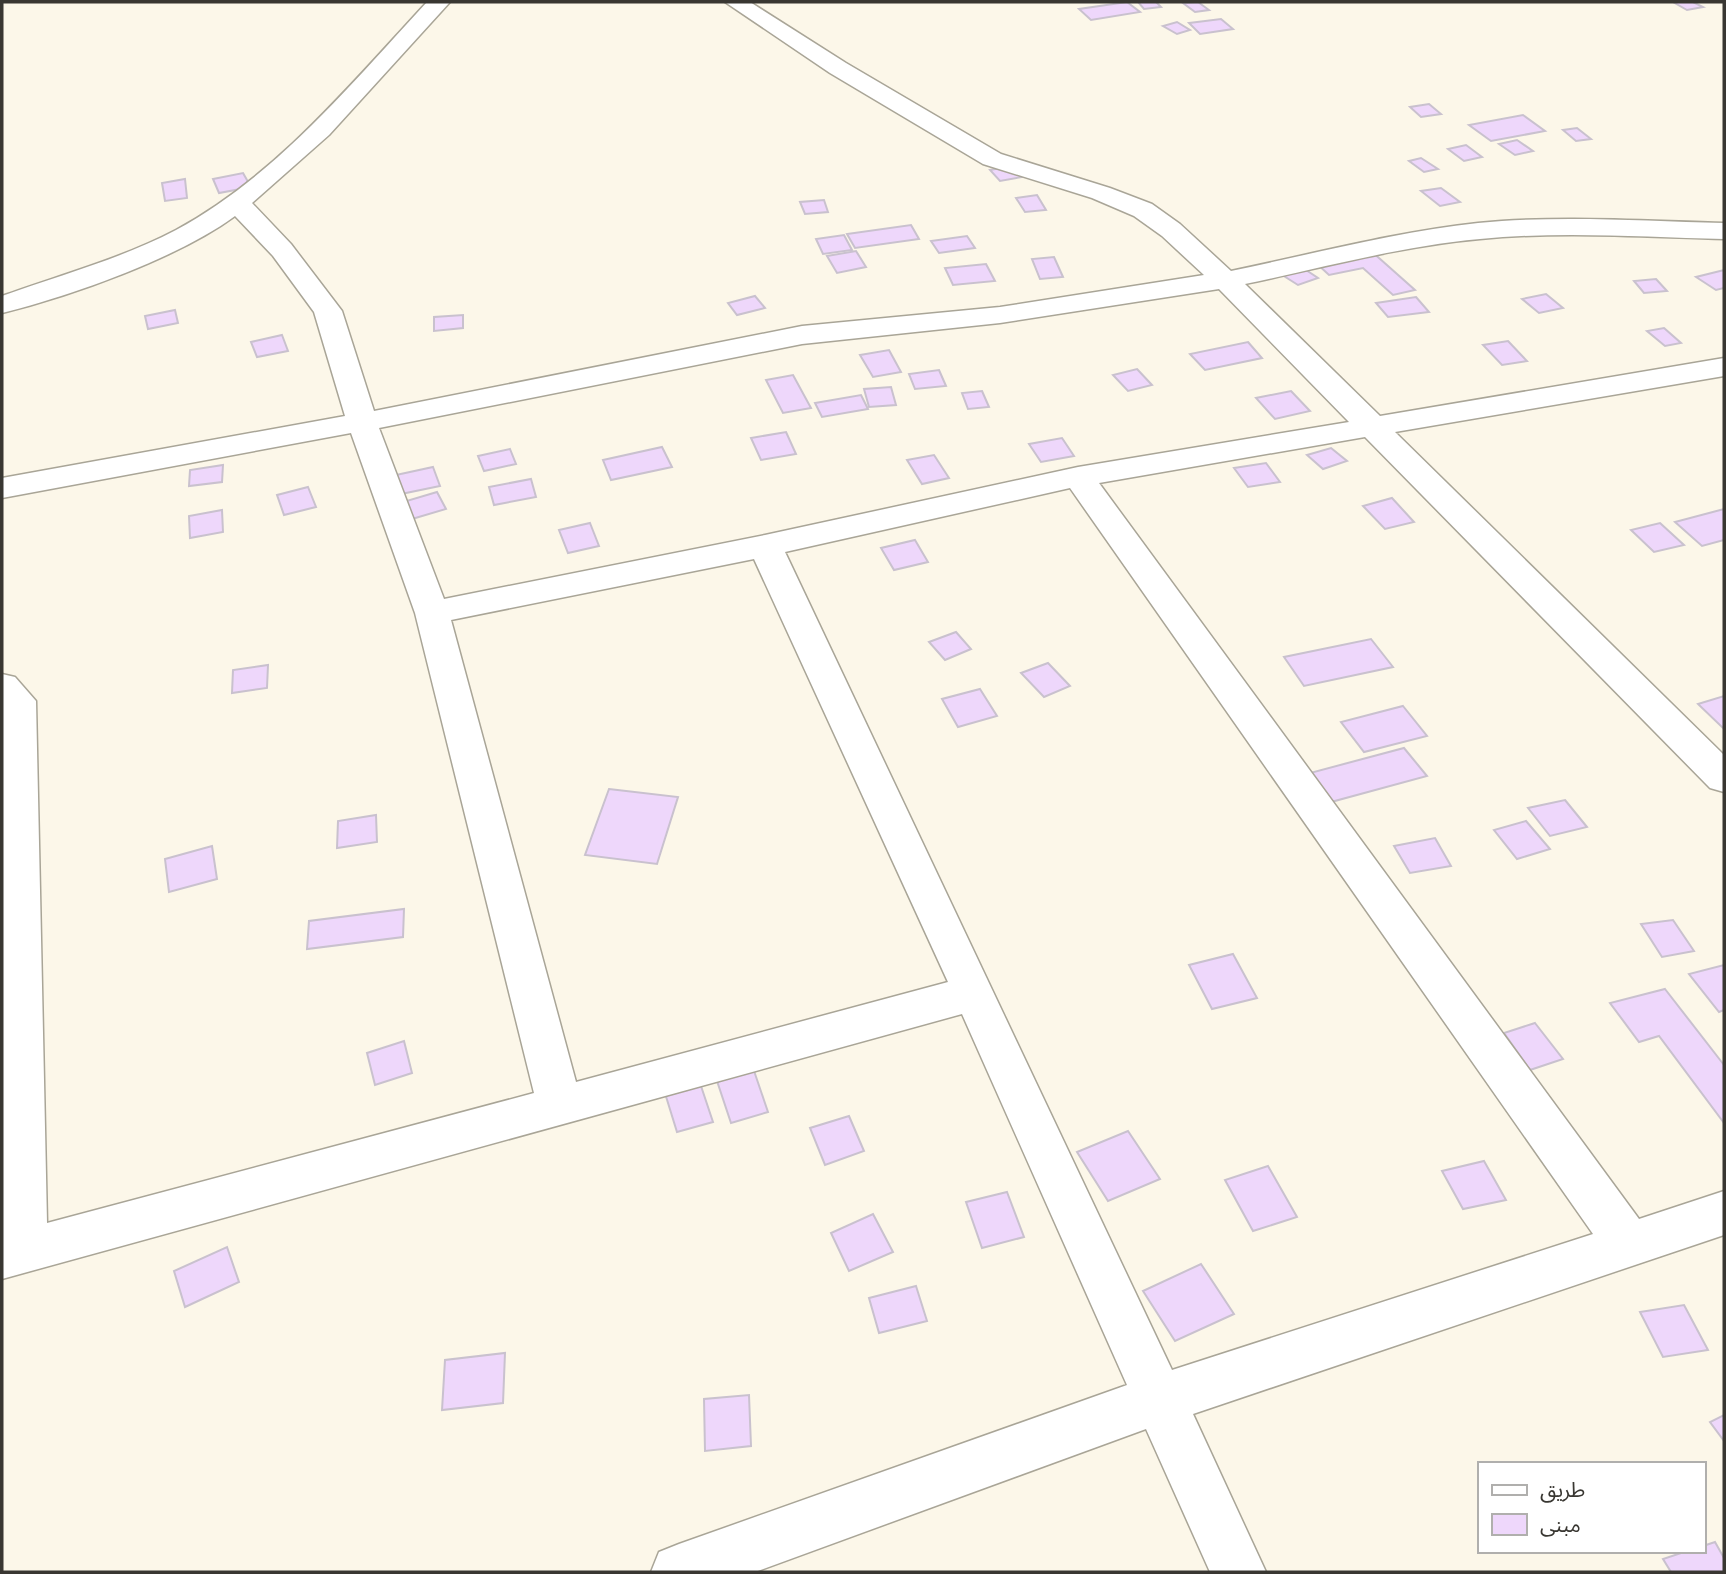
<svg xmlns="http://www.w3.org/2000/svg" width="1726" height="1574" font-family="Ubuntu,'Noto Sans Arabic',sans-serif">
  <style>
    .building { fill: #eed7fb; stroke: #c9c1ce; stroke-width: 2 }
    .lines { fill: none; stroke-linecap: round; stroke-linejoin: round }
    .minor-casing { stroke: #a9a597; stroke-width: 3 }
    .minor { fill: #fff; fill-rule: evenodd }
  </style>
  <rect width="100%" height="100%" fill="#fcf7e9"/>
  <g class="building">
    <polygon points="1127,2 1140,12 1091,20 1079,9"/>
    <polygon points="1138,2 1156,2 1161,7 1144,9"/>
    <polygon points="1198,2 1209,10 1195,12 1183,3"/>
    <polygon points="1673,2 1693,2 1703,7 1687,10"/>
    <polygon points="1221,19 1233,29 1200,34 1189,23"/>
    <polygon points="1177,22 1190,30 1177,34 1163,26"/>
    <polygon points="1429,104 1441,114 1421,117 1410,107"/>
    <polygon points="1523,115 1545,131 1491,141 1469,125"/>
    <polygon points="1577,128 1591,139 1576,141 1563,130"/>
    <polygon points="1517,140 1533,151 1515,155 1499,144"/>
    <polygon points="1466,145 1482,157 1464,161 1448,149"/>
    <polygon points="1421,158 1438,169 1424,172 1409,161"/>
    <polygon points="1016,165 1027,176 1000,181 990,170"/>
    <polygon points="243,173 251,187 219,193 213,179"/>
    <polygon points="185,179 187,198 165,201 162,183"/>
    <polygon points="1441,188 1460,202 1440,206 1421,191"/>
    <polygon points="1037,195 1046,210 1025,212 1016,198"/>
    <polygon points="824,200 828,212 805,214 800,202"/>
    <polygon points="911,225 919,239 855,248 847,234"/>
    <polygon points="844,235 852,250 823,254 816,239"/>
    <polygon points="967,236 975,248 939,253 931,241"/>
    <polygon points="1370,250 1415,290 1393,295 1363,268 1329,275 1315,262"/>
    <polygon points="856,251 866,267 837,273 827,256"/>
    <polygon points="1054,257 1063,277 1040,279 1032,259"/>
    <polygon points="986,264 995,281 953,285 945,268"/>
    <polygon points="1297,264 1318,278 1298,285 1276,271"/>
    <polygon points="1724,270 1724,288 1716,290 1696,277"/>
    <polygon points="1656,279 1667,291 1644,293 1634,281"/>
    <polygon points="1546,294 1563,308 1539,313 1522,299"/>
    <polygon points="755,296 765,308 737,315 728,303"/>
    <polygon points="1416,297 1429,312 1388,317 1376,303"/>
    <polygon points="175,310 178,323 148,329 145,316"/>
    <polygon points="463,315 463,328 434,331 434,317"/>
    <polygon points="1664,328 1681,343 1665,346 1647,331"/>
    <polygon points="282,335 288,351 257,357 251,342"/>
    <polygon points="1508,341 1527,361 1502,365 1483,345"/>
    <polygon points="1248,342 1262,358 1205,370 1190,354"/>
    <polygon points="889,350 901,372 873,377 860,355"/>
    <polygon points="1137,369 1152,385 1128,391 1113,375"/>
    <polygon points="939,370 946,386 915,389 909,374"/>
    <polygon points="793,375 811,408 783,413 766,380"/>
    <polygon points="891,387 896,405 869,407 864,389"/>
    <polygon points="982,391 989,407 968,409 962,393"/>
    <polygon points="1291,391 1310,411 1275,419 1256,398"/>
    <polygon points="861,395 868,409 822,417 815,403"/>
    <polygon points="786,432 796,454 761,460 751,438"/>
    <polygon points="1062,438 1074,456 1041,462 1029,444"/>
    <polygon points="662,447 672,467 611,480 603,460"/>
    <polygon points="1331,448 1347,461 1323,469 1307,455"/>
    <polygon points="510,449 516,464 484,471 478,456"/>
    <polygon points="934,455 949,478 922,484 907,460"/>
    <polygon points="1266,463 1280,482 1248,487 1234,468"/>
    <polygon points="223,465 222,482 189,486 190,470"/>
    <polygon points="433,467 440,486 401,494 396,475"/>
    <polygon points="531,479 536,497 494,505 489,487"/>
    <polygon points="308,487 316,507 284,515 277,495"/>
    <polygon points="437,492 446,509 412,519 403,502"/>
    <polygon points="1392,498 1414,522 1385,529 1363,506"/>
    <polygon points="1724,509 1724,540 1702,546 1675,522"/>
    <polygon points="222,510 223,532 190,538 189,516"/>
    <polygon points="590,523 599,546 568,553 559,530"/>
    <polygon points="1660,523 1684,545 1654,552 1631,530"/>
    <polygon points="915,540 928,562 894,570 881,548"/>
    <polygon points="956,632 971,649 945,660 929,642"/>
    <polygon points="1371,639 1393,667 1304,686 1284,657"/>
    <polygon points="1048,663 1070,686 1044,697 1021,673"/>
    <polygon points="268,665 267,688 232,693 233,670"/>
    <polygon points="980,689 997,716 958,727 942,699"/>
    <polygon points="1724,696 1724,729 1698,704"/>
    <polygon points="1403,706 1427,736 1364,752 1341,722"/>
    <polygon points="1404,748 1427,776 1331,802 1310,773"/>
    <polygon points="609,789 678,797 657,864 585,855"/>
    <polygon points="1565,800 1587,827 1550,836 1528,808"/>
    <polygon points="376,815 377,842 337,848 338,821"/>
    <polygon points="1526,821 1550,849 1517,859 1494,830"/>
    <polygon points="1435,838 1451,866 1410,873 1394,846"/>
    <polygon points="212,846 217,879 169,892 165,859"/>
    <polygon points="404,909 403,937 307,949 309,921"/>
    <polygon points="1673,920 1694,951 1662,957 1641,924"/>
    <polygon points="1233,954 1257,998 1212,1009 1189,965"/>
    <polygon points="1724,965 1724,1010 1719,1012 1689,974"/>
    <polygon points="1665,989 1724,1065 1724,1123 1659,1036 1639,1042 1610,1003"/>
    <polygon points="1535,1023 1563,1059 1530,1070 1504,1033"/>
    <polygon points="404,1041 412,1073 375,1085 367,1053"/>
    <polygon points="751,1062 768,1112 731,1123 714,1072"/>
    <polygon points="699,1080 713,1122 677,1132 664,1090"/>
    <polygon points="849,1116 864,1151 825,1165 810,1128"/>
    <polygon points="1128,1131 1160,1179 1108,1201 1077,1152"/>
    <polygon points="1484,1161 1506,1200 1463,1209 1442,1171"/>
    <polygon points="1268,1166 1297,1217 1253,1231 1225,1180"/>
    <polygon points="1007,1192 1024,1237 982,1248 966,1202"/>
    <polygon points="873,1214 893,1252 849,1271 831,1233"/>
    <polygon points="227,1247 239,1282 185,1307 174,1271"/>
    <polygon points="1201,1264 1234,1314 1175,1341 1143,1291"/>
    <polygon points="916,1286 927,1321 879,1333 869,1298"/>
    <polygon points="1684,1305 1708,1350 1663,1357 1640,1312"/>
    <polygon points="505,1353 503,1403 442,1410 445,1360"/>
    <polygon points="749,1395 751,1446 705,1451 704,1399"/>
    <polygon points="1724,1415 1724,1441 1710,1422"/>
    <polygon points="1715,1542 1724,1558 1724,1572 1671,1572 1663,1559 1687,1551 1703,1551 1703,1546"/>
  </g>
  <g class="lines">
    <g class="minor-casing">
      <path id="minor" d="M427,2H450L329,135L252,203L291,244L342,311L374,411L802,326L1000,307L1204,275L1162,236L1134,216L1092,198L983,164L830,73L725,2H750L846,63L1001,154L1110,188L1152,204L1180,224L1231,271C1313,254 1395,232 1478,223C1559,215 1643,221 1724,223V239C1643,237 1560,231 1480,239C1401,246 1322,268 1245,284L1380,416L1724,358V376L1395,432L1724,755V792L1710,788L1365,437L1099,483L1639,1219L1724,1191V1235L1193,1414L1266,1572H1210L1146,1429L755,1572H651L659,1552L679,1544L1127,1385L962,1014L2,1279V674L15,677L36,701L47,1223L534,1093L415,613L351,433L2,498V478L345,416L314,312L273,256L235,216C178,258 71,296 2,313V296C60,275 121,259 176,230C276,176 351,84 427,2ZM1219,289L1349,422L1078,467L765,535L444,599L379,428L802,344L1000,323ZM1070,488L1593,1234L1172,1370L785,552ZM754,559L948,982L576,1082L451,620Z"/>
    </g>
    <use href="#minor" class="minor"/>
  </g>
  <rect width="1726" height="1574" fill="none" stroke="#393732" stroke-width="7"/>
  <rect x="1478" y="1462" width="228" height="91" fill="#ffffff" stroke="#b0afad" stroke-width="2"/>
  <rect x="1492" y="1485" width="35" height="10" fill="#ffffff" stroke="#b0afad" stroke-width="2"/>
  <text x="1540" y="1497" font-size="21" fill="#393732">طريق</text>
  <rect x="1492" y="1514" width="35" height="21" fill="#eed7fb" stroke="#b0afad" stroke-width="2"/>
  <text x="1540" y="1532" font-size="21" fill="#393732">مبنى</text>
</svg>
